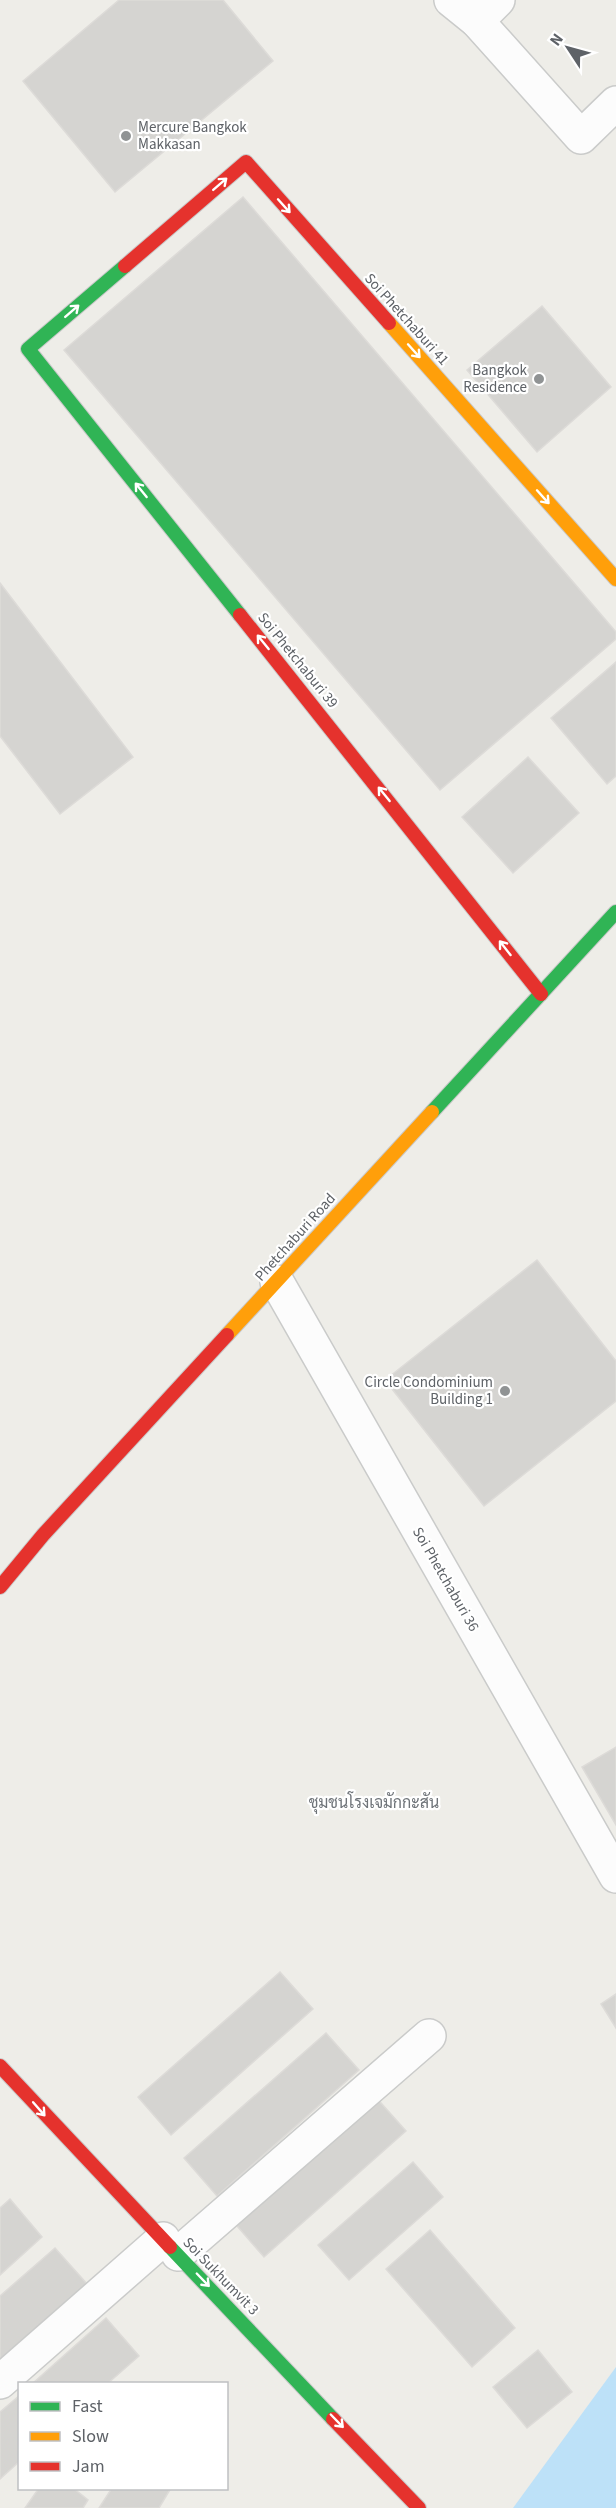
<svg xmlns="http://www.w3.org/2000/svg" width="616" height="2508" font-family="'Source Sans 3',Sarabun,sans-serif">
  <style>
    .water { fill: #bde1f8 }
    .building { fill: #d5d4d1; stroke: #dddbd8; stroke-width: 1.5 }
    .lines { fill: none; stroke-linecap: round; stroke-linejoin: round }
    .street-casing { stroke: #cacbca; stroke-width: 36 }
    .fast-casing { stroke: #c9c9c9; stroke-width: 16 }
    .slow-casing { stroke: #c9c9c9; stroke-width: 16 }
    .jam-casing { stroke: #c9c9c9; stroke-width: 16 }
    .street { stroke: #fcfcfc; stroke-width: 33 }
    .fast { stroke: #30b455; stroke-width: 14 }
    .slow { stroke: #ff9f0a; stroke-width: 14 }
    .jam { stroke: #e5322d; stroke-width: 14 }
    .oneway { stroke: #fff }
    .poi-dot { fill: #909394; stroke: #fff; stroke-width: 2 }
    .labels { text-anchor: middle; stroke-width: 4.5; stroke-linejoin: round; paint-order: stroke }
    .poi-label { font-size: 15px; fill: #5e6267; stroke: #fff; text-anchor: end }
    .street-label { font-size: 15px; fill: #5e6267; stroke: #fff }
    .neighbourhood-label { font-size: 16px; fill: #6f7479; stroke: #fff }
  </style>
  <rect width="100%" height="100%" fill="#eeede8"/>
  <polygon class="water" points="616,2367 616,2508 513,2508"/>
  <g class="building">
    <polygon points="119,0 223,0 273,61 115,192 23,81"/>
    <polygon points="243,197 616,632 616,639 440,790 64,350"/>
    <polygon points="542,306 611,387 537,452 467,370"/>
    <polygon points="0,583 133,757 60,814 0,736"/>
    <polygon points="616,662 616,776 607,784 551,718"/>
    <polygon points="528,757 579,813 513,873 462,817"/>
    <polygon points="537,1260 616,1361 616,1401 484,1506 385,1380"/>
    <polygon points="616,1747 616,1825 582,1767"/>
    <polygon points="280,1972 313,2009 171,2135 138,2097"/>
    <polygon points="616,1994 616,2028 601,2004"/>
    <polygon points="326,2033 359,2070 217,2196 184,2158"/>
    <polygon points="373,2094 406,2131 264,2257 231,2219"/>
    <polygon points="413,2162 443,2197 349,2280 318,2245"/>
    <polygon points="10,2199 42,2237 0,2275 0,2208"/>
    <polygon points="430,2230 515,2328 472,2367 386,2269"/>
    <polygon points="55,2248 88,2285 0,2363 0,2296"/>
    <polygon points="106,2318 139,2356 107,2384 32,2384"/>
    <polygon points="538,2350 572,2392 527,2428 493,2387"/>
    <polygon points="20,2395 20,2461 0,2479 0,2412"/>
    <polygon points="39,2488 73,2488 88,2500 83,2508 25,2508"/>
    <polygon points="112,2488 171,2488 159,2508 99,2508"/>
  </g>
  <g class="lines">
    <g class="street-casing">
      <g id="street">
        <polyline points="451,0 477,21 581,137 616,103"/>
        <polyline points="477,21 498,0"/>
        <polyline points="277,1282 616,1876"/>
        <polyline points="178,2254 429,2036"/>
        <polyline points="0,2382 163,2239"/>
      </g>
    </g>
    <g class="fast-casing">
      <g id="fast">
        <polyline points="125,266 28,349 240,615"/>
        <polyline points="432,1112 616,912"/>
        <polyline points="170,2247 333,2419"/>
      </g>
    </g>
    <g class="slow-casing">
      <g id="slow">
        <polyline points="389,323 616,579"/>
        <polyline points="227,1335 432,1112"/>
      </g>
    </g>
    <g class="jam-casing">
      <g id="jam">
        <polyline points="125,266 246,162 389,323"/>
        <polyline points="240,615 541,994"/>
        <polyline points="0,1587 43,1535 227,1335"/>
        <polyline points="0,2066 170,2247"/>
        <polyline points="333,2419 419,2508"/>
      </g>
    </g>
    <use href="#street" class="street"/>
    <use href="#fast" class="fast"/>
    <use href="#slow" class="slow"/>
    <use href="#jam" class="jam"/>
  </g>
  <defs><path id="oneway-shaft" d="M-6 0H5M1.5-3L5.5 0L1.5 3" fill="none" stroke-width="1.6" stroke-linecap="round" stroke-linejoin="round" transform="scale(1.5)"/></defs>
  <g class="oneway">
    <use href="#oneway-shaft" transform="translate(220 184) rotate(-41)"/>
    <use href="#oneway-shaft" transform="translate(284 206) rotate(48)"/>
    <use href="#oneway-shaft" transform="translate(72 311) rotate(-41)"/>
    <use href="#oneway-shaft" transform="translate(414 351) rotate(48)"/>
    <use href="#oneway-shaft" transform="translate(141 490) rotate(-129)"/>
    <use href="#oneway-shaft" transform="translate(543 497) rotate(48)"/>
    <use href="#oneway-shaft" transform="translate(263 642) rotate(-129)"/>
    <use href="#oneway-shaft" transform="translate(384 794) rotate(-129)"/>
    <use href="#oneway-shaft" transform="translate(505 948) rotate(-128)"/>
    <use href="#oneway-shaft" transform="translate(39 2109) rotate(49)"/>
    <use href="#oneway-shaft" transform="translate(203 2280) rotate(46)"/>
    <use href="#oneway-shaft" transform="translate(337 2421) rotate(46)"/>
  </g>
  <g class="poi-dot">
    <circle cx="126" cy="136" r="6"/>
    <circle cx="539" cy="379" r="6"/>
    <circle cx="505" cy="1391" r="6"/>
  </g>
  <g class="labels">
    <g class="poi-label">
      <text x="138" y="132" text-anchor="start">Mercure Bangkok<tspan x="138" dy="17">Makkasan</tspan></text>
      <text x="527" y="375">Bangkok<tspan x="527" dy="17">Residence</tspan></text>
      <text x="493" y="1387">Circle Condominium<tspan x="493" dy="17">Building 1</tspan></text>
    </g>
    <g class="street-label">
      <text transform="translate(407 319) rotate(48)" y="5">Soi Phetchaburi 41</text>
      <text transform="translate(298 660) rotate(51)" y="5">Soi Phetchaburi 39</text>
      <text transform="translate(295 1237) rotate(-48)" y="5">Phetchaburi Road</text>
      <text transform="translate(446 1579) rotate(60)" y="5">Soi Phetchaburi 36</text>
      <text transform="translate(221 2276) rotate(46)" y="5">Soi Sukhumvit 3</text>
    </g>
    <g class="neighbourhood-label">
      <text x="374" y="1808">ชุมชนโรงเจมักกะสัน</text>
    </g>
  </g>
  <rect x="18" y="2382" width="210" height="108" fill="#ffffff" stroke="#bfc0c2" stroke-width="1.5"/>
  <rect x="30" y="2402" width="30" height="9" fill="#30b455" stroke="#bfc0c2" stroke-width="1.5"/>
  <text x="72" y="2412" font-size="18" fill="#5e6267">Fast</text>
  <rect x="30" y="2432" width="30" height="9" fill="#ff9f0a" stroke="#bfc0c2" stroke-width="1.5"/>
  <text x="72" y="2442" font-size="18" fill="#5e6267">Slow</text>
  <rect x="30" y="2462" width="30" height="9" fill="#e5322d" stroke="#bfc0c2" stroke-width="1.5"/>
  <text x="72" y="2472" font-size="18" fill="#5e6267">Jam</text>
  <g transform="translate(568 48) rotate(306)" stroke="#ffffff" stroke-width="4.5" paint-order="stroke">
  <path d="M0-4.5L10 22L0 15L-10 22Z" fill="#5e6267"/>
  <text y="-9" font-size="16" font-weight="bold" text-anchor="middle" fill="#5e6267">N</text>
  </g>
</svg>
